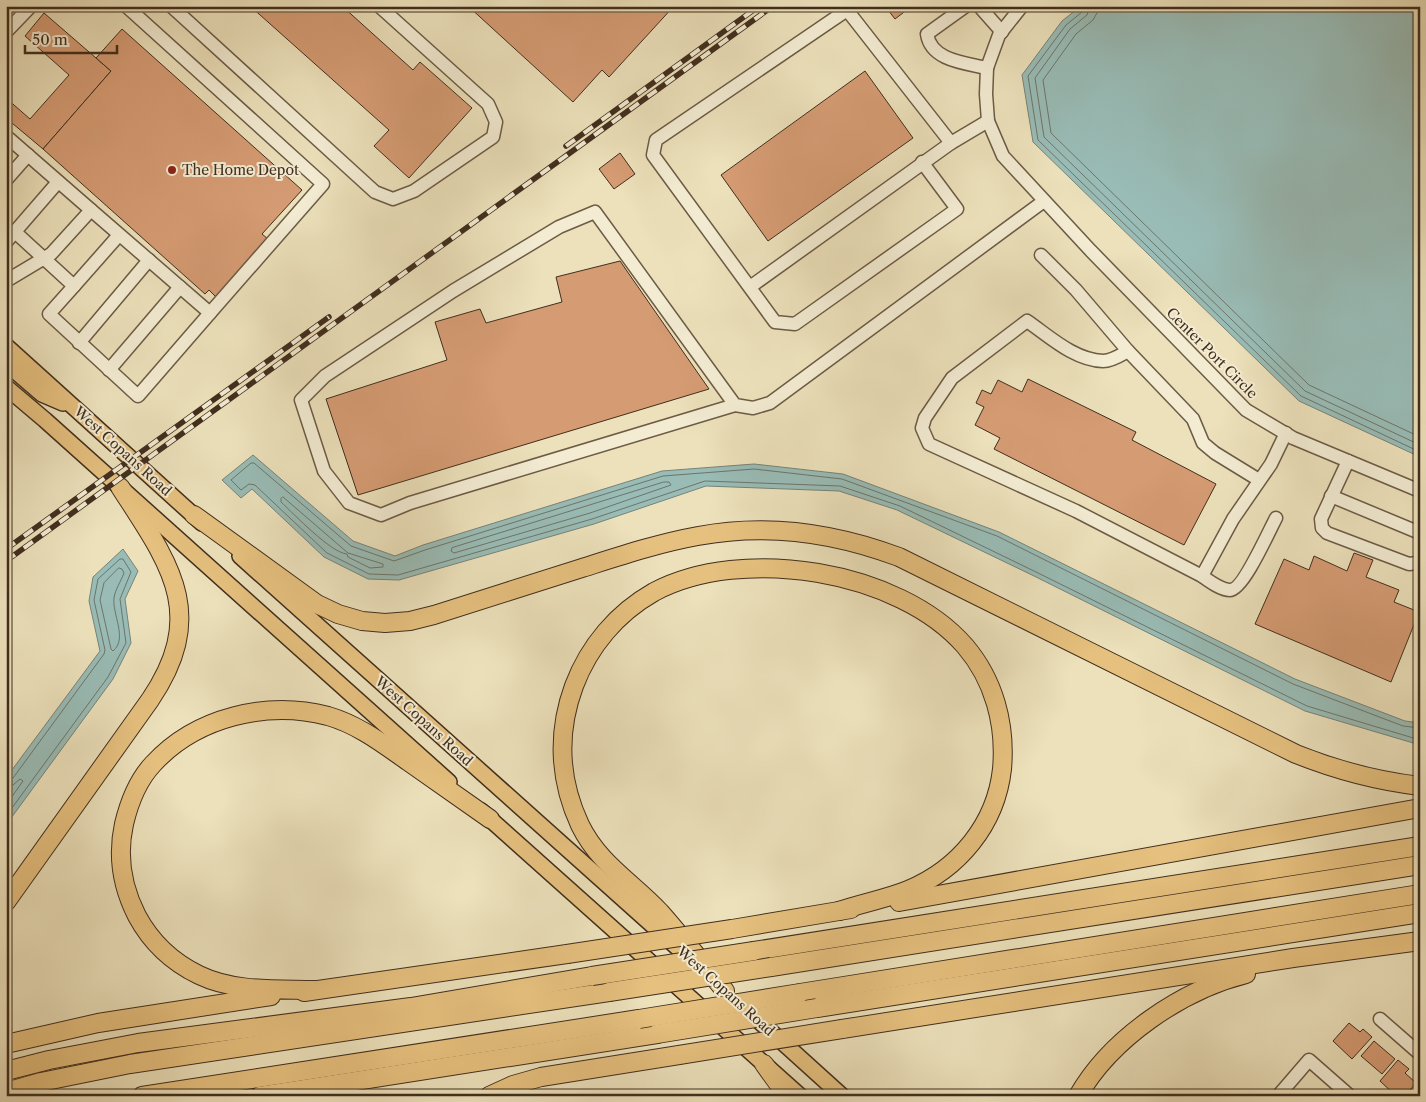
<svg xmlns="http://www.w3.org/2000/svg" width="1426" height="1102" font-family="'Libre Caslon Text',serif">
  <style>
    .water { fill: #99bcb6; stroke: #768379 }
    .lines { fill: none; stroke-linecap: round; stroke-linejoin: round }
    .shore { stroke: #6d756a; stroke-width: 1 }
    .building { fill: #d59b73; stroke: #412e1e }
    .minor-casing { stroke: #6c5b45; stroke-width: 15 }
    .major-casing { stroke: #412e1e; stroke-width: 18 }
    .highway-casing { stroke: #412e1e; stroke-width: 20 }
    .minor { stroke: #f3ecd3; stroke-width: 12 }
    .major { stroke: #e6c07e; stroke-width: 15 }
    .highway { stroke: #e6c07e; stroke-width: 18 }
    .rail-casing { stroke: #412e1e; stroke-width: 5.5 }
    .rail { stroke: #f3ecd3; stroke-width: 4; stroke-dasharray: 11; stroke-linecap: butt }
    .highway-bridge-casing { stroke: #412e1e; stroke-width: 20; stroke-linecap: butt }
    .highway-bridge { stroke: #e6c07e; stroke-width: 18 }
    .poi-dot { fill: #8f2418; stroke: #f3ecd3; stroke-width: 2 }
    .labels { text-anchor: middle; stroke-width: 4; stroke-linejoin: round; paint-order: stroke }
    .poi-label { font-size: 14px; fill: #412e1e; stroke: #f3ecd3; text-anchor: start }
    .street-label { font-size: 14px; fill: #412e1e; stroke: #f3ecd3 }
  </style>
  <rect width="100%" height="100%" fill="#ece1bb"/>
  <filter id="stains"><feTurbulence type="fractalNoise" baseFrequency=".004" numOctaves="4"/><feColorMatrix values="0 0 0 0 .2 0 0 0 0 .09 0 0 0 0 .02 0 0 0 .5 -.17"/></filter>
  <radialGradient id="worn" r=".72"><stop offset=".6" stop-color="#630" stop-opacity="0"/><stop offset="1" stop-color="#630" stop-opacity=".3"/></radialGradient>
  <g class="water">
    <polygon points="1081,6 1420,6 1420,457 1299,401 1033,142 1022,75 1062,21"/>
    <polygon points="253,455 353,541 395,556 423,545 662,471 754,464 843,474 999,532 1295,679 1405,721 1420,723 1420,745 1305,711 1034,576 897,510 839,491 706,486 594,524 399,580 368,579 324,557 252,489 241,498 222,480"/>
    <polygon points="123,549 138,571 125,599 131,643 113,679 6,825 6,778 100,651 89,601 93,577"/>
  </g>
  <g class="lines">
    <g class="shore">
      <polyline points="1083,6 1082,12 1066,25 1028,76 1038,140 1301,396 1420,452"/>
      <polyline points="1090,6 1087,15 1070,29 1035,78 1044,137 1305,391 1420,445"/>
      <polyline points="1097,6 1097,13 1093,20 1076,34 1043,80 1051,133 1309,385 1420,437"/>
      <polygon points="664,482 669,482 671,485 590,513 454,553 451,551 452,548"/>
      <path d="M283,497L348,553L383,564V567L370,568L348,557L347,554C331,553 294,514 281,502V499Z"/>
      <path d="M119,568L122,569L124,573C121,581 115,590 114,598C112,614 128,639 113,651L111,649L100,600L104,583Z"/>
      <polyline points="1420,728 1403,726 1293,684 997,536 842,479 754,469 663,476 425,550 394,561 351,546 254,463 251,463 231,480 241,490 249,484 255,485 327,553 369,574 398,575 592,519 705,481 840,486 900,506 1036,572 1307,706 1420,740"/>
      <polyline points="6,780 13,778 104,654 105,650 94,600 98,579 120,559 123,559 131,572 120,599 126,643 108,677 6,816"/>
      <polyline points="6,787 13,785 20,779 23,781 6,805"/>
    </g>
  </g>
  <g class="building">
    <polygon points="250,6 342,6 413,70 420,62 472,108 409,178 374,146 389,130"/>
    <polygon points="468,6 674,6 609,77 602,70 573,102"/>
    <polygon points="885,6 912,6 895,19"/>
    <polygon points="44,13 111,71 43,149 6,118 6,98 30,119 69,75 25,36"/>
    <polygon points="122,29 302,190 262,234 268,239 216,297 209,290 205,294 43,149 111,71 96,58"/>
    <polygon points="865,71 913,138 768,241 721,175"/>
    <polygon points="620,153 635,174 614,189 599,169"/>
    <polygon points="620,261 709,389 358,495 326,399 447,360 435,322 480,309 486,323 562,302 556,277"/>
    <polygon points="1028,379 1136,432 1132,440 1216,484 1184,545 994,449 1000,438 975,425 984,407 976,403 982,390 991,394 998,380 1022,392"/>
    <polygon points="1354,553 1373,560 1366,577 1399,590 1394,602 1419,612 1391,682 1255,624 1284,559 1309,570 1314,556 1347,571"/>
    <polygon points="1349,1023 1360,1032 1363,1029 1372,1037 1352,1059 1333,1041"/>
    <polygon points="1374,1041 1395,1059 1382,1074 1361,1056"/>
    <polygon points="1398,1060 1409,1069 1405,1073 1416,1083 1405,1096 1396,1096 1380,1081"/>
  </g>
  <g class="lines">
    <g class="minor-casing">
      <g id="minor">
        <polyline points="171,6 375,192 393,199 414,191 493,137 496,122 488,104 379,6"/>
        <path d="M966,6L927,34C931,61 966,63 987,68"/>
        <polyline points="979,6 1002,32"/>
        <polyline points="1022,6 999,35 987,68 986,94 988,121 1003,156 1091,251 1246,410 1293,438 1420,491"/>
        <polyline points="6,32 31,6"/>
        <polyline points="6,136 91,210 51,254 6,281"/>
        <polyline points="922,162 957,209 795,324 775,322 653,155 656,140 847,10 951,143 988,121"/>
        <polyline points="6,180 28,155"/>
        <polyline points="91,210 210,313 323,184 126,6"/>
        <polyline points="15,232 74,286 49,314 138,396 210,313"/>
        <polyline points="6,242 58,182"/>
        <path d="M1041,255L1076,290L1128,351C1121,355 1112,361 1103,361C1074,360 1049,336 1027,321L952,378L925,418L922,428L929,444L1076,511L1202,576L1233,519L1271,464L1286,433"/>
        <polyline points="74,286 119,235"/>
        <polyline points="750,287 951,143"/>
        <polyline points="79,343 149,260"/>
        <polyline points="1128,351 1193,419 1203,443 1215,453 1259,480"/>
        <polyline points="109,370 180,287"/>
        <polyline points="735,405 595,212 559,227 453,291 325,376 301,400 324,471 349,503 381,515 410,503 735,405 753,408 770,403 1044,201"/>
        <polyline points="1348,461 1321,519 1322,528 1327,533 1409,564 1417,563 1420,560"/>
        <polyline points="1331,496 1420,533"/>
        <path d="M1202,576C1209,581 1221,590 1230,590C1243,590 1269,531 1276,518"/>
        <polyline points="1380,1019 1420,1054"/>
        <polyline points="1278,1096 1309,1060 1350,1096"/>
      </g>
    </g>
    <g class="major-casing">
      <g id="major">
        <polyline points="6,346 202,523"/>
        <polyline points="6,363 42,394 63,403"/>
        <polyline points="6,387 45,420 449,782"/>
        <polyline points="240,556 698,966"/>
        <polyline points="481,811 800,1096"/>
        <polyline points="748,1011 842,1096"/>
      </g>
    </g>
    <g class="highway-casing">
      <g id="highway">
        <path d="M194,515L317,604L338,614L362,621L385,623L410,621L434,615C483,599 533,584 582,568C620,556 659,543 698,536C766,523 835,533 899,557L1296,754C1336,770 1377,781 1420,786"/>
        <path d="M6,902L150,700C209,613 169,563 120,487"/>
        <polyline points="899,902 1420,808"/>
        <polyline points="732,929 851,909"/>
        <polyline points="754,951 1420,846"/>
        <polyline points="771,967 1420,865"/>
        <path d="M314,990C276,989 234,992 199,975C172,962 151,942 137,916C122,887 117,856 124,824C129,803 138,780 153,764C196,717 267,700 328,716C359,725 383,744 409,762C436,781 463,800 490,819"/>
        <path d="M725,991C704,965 683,938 660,912C632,882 599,864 580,825C559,780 557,732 574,686C589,646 617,613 654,592C742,545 899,570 965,646C994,680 1006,724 1002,769C996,824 959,869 908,890C886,899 862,903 839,911"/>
        <polyline points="304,992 567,954"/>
        <polyline points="800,993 1420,894"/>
        <polyline points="817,1008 1420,913"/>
        <polyline points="842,1029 1293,958 1420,941"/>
        <polyline points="6,1044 98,1023 271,996"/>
        <polyline points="764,1064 787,1096"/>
        <polyline points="6,1071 49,1060 138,1043 411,1007 592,976"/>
        <polyline points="6,1092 41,1082 130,1064 609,992"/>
        <polyline points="142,1096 639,1019"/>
        <polyline points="260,1096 657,1034"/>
        <polyline points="489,1096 513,1085 541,1077 679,1055"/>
        <path d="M1078,1096C1111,1038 1182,990 1246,974"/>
      </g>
    </g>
    <use href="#minor" class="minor"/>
    <use href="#major" class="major"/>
    <use href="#highway" class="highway"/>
    <g class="rail-casing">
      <g id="rail">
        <polyline points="566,146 759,6"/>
        <polyline points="6,549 329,317"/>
        <polyline points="6,561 773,6"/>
      </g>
    </g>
    <use href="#rail" class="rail"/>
    <g class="highway-bridge-casing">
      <g id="highway-bridge">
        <polyline points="567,954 732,929"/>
        <polyline points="592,976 754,951"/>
        <polyline points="609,992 771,967"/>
        <polyline points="639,1019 800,993"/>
        <polyline points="657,1034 817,1008"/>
        <polyline points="679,1055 842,1029"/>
      </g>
    </g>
    <use href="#highway-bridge" class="highway-bridge"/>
  </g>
  <circle class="poi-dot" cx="172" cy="170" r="5"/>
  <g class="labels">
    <g class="poi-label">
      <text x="182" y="175">The Home Depot</text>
    </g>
    <g class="street-label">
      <text transform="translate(1212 353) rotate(45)" y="5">Center Port Circle</text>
      <text transform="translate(123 451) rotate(42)" y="5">West Copans Road</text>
      <text transform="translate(424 721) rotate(42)" y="5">West Copans Road</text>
      <text transform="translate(726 991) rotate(42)" y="5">West Copans Road</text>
    </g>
  </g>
  <rect width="1426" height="1102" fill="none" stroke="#ece1bb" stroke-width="25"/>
  <rect x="8" y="8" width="1411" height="1087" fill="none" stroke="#412e1e" stroke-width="2.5"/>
  <rect x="12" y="12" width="1401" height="1077" fill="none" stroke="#412e1e"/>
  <path d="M25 45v8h92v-8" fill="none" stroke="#412e1e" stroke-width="2.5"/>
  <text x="32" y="45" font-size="15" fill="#412e1e" stroke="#f3ecd3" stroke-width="4" paint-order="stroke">50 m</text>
  <rect width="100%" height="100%" filter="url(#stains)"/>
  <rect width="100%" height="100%" fill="url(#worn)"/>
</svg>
